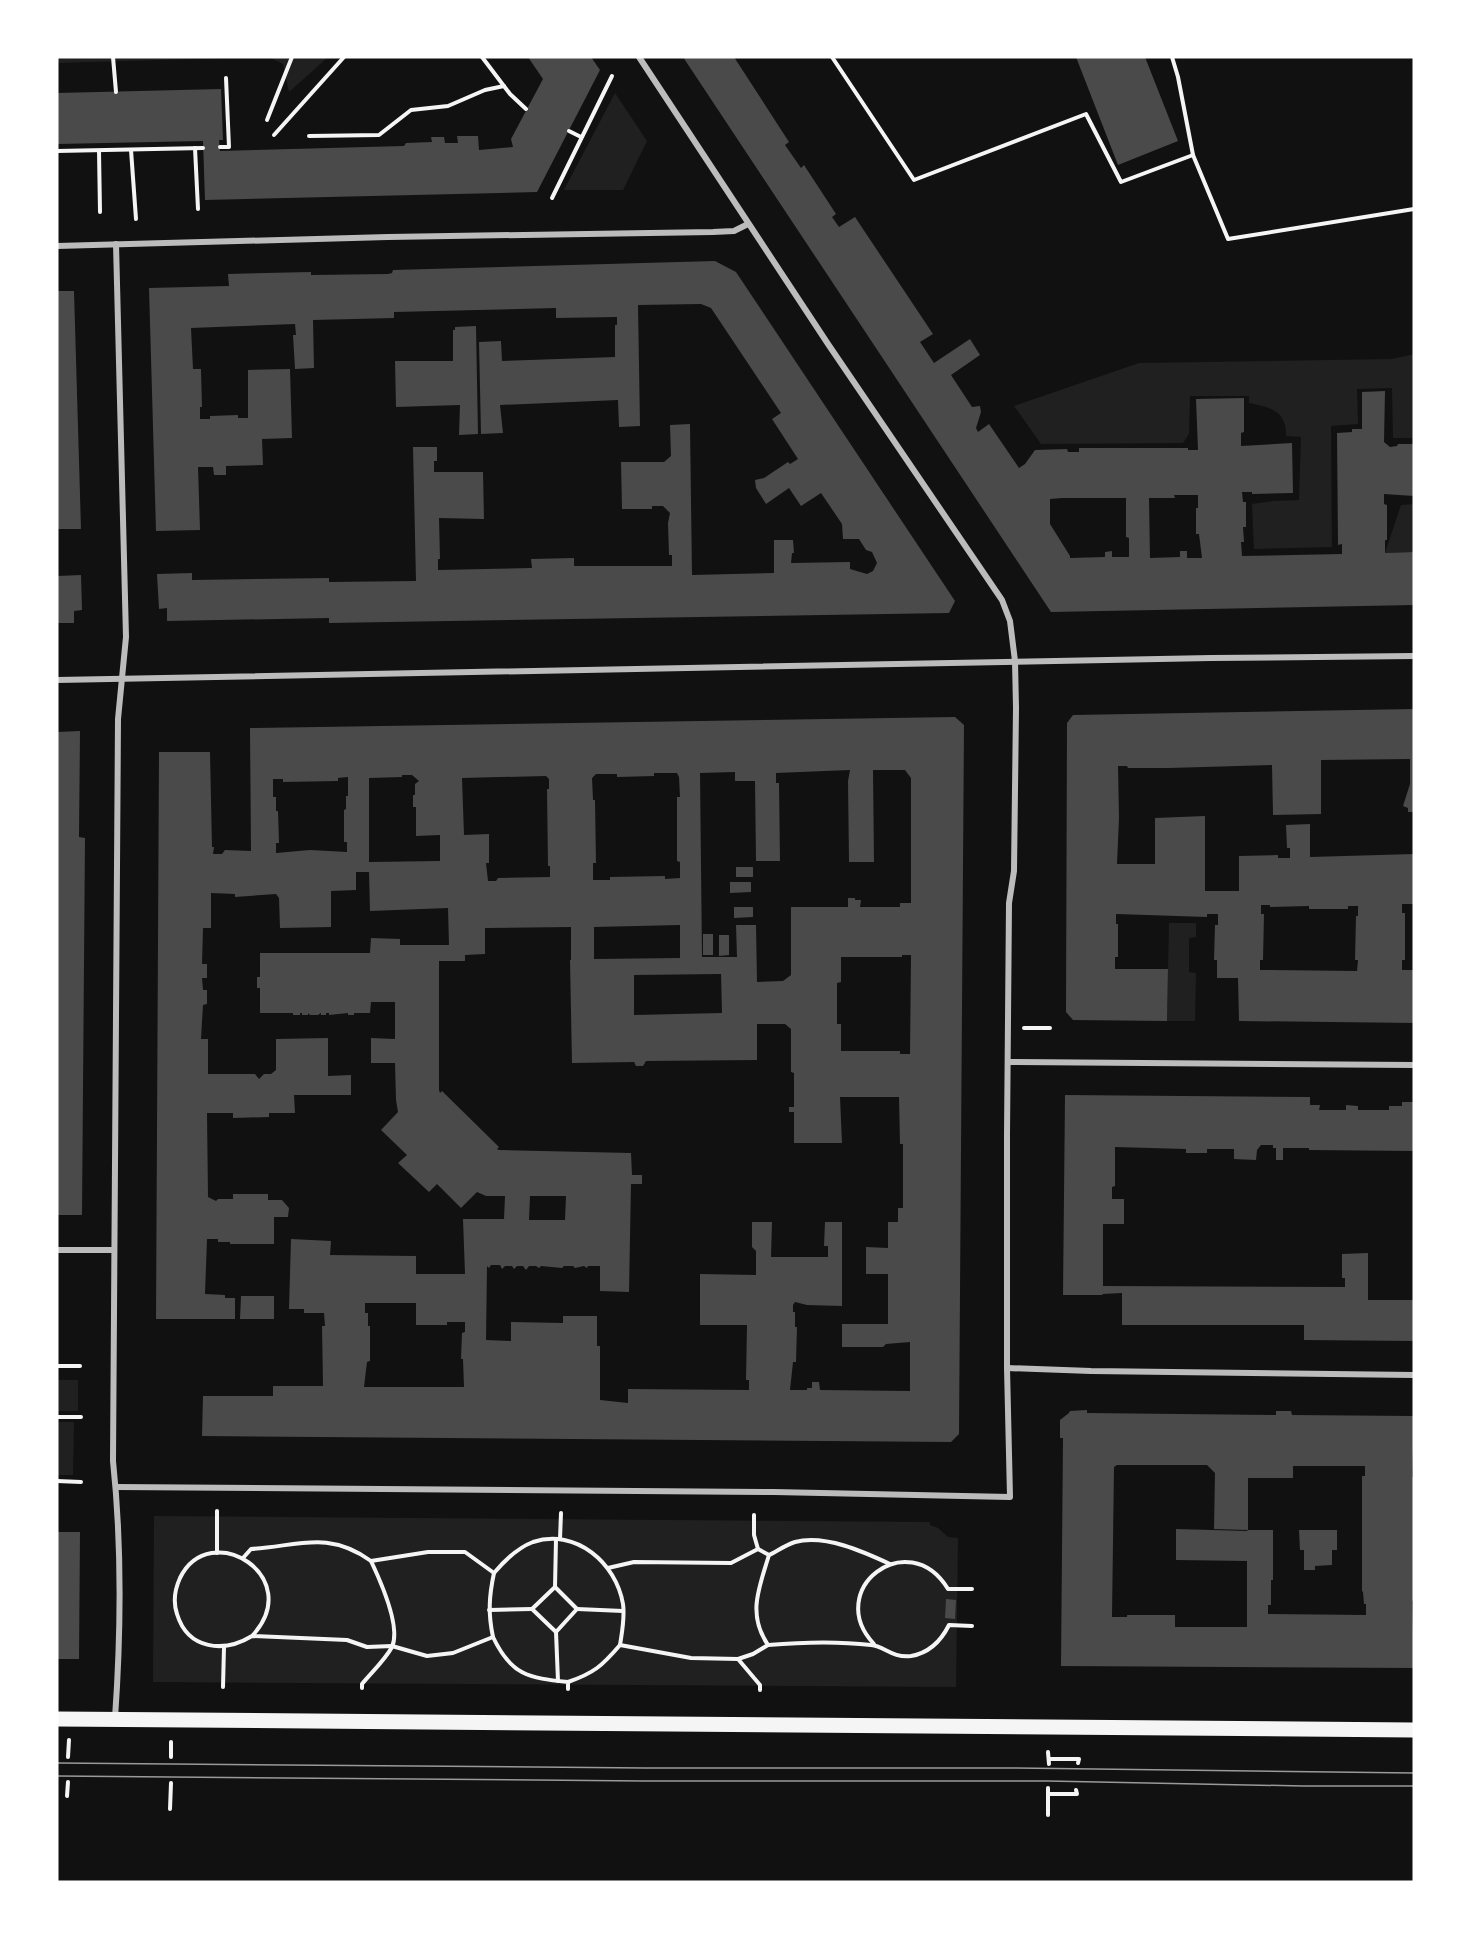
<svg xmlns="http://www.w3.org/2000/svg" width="1471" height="1939" font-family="'IBM Plex Sans',sans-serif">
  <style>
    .green { fill: #202020 }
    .building { fill: #4a4a4a; fill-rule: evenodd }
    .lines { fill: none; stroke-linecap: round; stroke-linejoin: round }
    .path { stroke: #f5f5f5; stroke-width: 4 }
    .minor { stroke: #bcbcbc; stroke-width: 6 }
    .primary { stroke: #f5f5f5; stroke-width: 15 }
    .tram { stroke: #9a9a9a; stroke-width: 1.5 }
  </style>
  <rect width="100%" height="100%" fill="#111"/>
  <g class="green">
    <polygon points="57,57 268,57 57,63"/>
    <polygon points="269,57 328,57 289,92 283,64"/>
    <polygon points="615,93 647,141 623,190 564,190"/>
    <path d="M1414,354V438H1393L1392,388L1357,389L1358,424L1331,426L1332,547L1254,549L1252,504L1273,501L1299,500L1301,437L1286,436C1287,411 1270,407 1249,403V396H1190L1189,434L1183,443L1041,444L1014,406L1139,363L1392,359Z"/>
    <polygon points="1414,504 1414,552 1385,553 1401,505"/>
    <polygon points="1169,923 1196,923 1196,937 1189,938 1189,972 1196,973 1195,1021 1167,1021"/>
    <rect x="57" y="1380" width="21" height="31"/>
    <polygon points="57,1422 74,1422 73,1475 57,1475"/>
    <polygon points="154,1516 930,1522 930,1525 938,1528 948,1537 958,1538 956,1687 153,1682"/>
  </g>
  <g class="building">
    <polygon points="528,57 591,57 600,70 537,192 205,200 203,141 57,144 57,93 221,89 223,140 219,140 220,151 404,146 406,143 432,142 431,137 444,137 445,143 458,143 457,136 478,136 479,150 513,147 511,139 543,79"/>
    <path d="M683,57H734L789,142L785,145L801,168L804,165L836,214L832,217L839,227L855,217L933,334L920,342L934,363L970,339L980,355L951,375L972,407L980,406L981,412L976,428L978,432L989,424L1019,468L1025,464L1035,450L1067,449L1068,452H1079V448H1188V450H1198L1196,399L1244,398V432L1241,433V446L1292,443L1293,493L1252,494V492H1242L1243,502H1246V527H1243L1244,542H1241L1242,556L1342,554V544L1338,545L1337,433L1352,432V429H1362V392L1385,391L1384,442L1390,447L1397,446L1398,444H1414V496L1384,494V504L1387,505V540H1385V553L1414,552V605L1051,612ZM1174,495H1198V508H1196V534H1199L1202,558H1187V551H1180V557L1150,558L1149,498H1175ZM1062,498H1126V537L1129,538V557H1112V551L1105,552V557L1070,558V556L1050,524V499Z"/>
    <polygon points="1076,57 1145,57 1178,141 1118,165"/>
    <polygon points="715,261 736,272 955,601 949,613 329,623 329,618 167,621 167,608 159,609 157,574 192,573 192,580 329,578 329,582 416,581 413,447 437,447 437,461 434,461 434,472 483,472 484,519 439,518 440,559 438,559 438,570 532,568 531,559 574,558 574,566 672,566 672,555 669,555 668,523 670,513 663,506 652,506 652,509 622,509 621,462 664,462 671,456 670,425 690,424 692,575 774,573 774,540 793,540 794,553 792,553 791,563 850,562 850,569 867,574 873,571 877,563 872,552 866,550 859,539 843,539 842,524 821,493 801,506 789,488 766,504 756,488 755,480 764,478 788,462 790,464 798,459 772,419 781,413 711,308 701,304 638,305 640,426 619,427 618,400 500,405 503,433 481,434 479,342 501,341 502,361 615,357 615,325 617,325 617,317 556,318 556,308 394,312 394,318 313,320 314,368 295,369 293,335 296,335 295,324 191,328 193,369 201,369 202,407 200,407 200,419 210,419 210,416 238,415 238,418 248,418 248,370 290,369 292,438 262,439 263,465 226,466 226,475 214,475 213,467 198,467 200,530 156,531 149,288 229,286 228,274 311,272 311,275 388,274 392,273 393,270"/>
    <polygon points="57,291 74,291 81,529 57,529"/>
    <polygon points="476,326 478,434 459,435 460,405 396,407 395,361 453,361 453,330 455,330 455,327"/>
    <polygon points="81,575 82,610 74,611 74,623 57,623 57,576"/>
    <path d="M1414,709V812H1408V808L1403,806L1410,784V759L1321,760V814L1273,815L1272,765L1169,768H1128L1127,766H1118L1119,818L1117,864H1155V818L1205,816V891H1239V856L1278,855V858H1290V848H1287L1286,825L1310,824V857L1414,854V904H1402V913H1405V960H1402V970H1414V1023L1239,1021L1238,978H1217V960H1214L1215,925H1218V914H1207V917L1116,914V924H1118V957H1115V969H1168L1167,1021L1073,1020L1066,1012L1067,723L1073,715ZM1261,905H1270V907L1309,906V909H1348V906H1358V916H1356L1355,960H1358L1357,971L1260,970V960H1263L1264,914H1261Z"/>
    <path d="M955,717L964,725L959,1434L951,1442L202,1436L203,1396H273V1386H323L322,1326H325L324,1313H304V1309H289L291,1239L331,1241L330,1255L416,1256V1274H465L463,1219H504L505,1196H486L477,1192L461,1208L437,1184L429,1192L398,1163L407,1155L381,1130L398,1112L396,1100L395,1063H371V1038L395,1039V1002H371L370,1013H354V1015H348V1013L329,1015V1013H326V1015H321V1013L318,1015H310L308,1013V1015H302V1013H300V1015H293V1013H260V988H257V977H260V953H370L371,938L400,939V945H449L448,908L370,911L369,872H356V890L331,891V927L280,928L279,898L276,894L235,897V894L211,893V928H203L202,964H207V978H202L203,990H207V1004L203,1005L201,1039H208V1074H255L259,1079L264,1074H271L276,1070V1039L328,1038V1076L351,1075V1095H294L295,1113H269V1117L233,1118V1113H207L208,1197L216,1201L218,1199H233V1194H268V1200H282L289,1208L288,1217H274V1244H230V1242H218V1239H207L205,1294L225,1295V1298H235V1319H156L159,752H210L212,847H214L213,854H222L225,850L251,851L250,728ZM850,770L848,781L849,862H874L873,770H905L911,778V903H900V907H860L861,900H855V898H848V907H791V975L783,981L757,982L756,925H736L737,957H702L700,773L735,772V781H755L756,861H780L779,783H776V773ZM654,773H677L679,777L680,797H677V861L680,862V878L665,879V876L610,877V880H593V863H596L595,800H593L592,778L596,774H617V777L654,776ZM402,775H412L419,781L415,784V795H413V807H416V836L440,835V861L369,862V778L402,777ZM546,776L549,779V789H547L548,866H550V877L498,878L496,881H488L486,863H489V834L464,835L462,778ZM348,777V796H346V809L344,810V842H347V852L310,850L276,853V843H279L278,811H276V797H273V779H283V782L338,781V778ZM680,925V958L594,959V927ZM571,927V960H570L572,1063L634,1062L636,1066H643L646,1061L757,1060V1024H785L791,1029V1072L794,1073V1107H789V1112H794V1143H842L840,1097H899L900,1144H903V1208H898V1222H888V1248L866,1247V1274H888V1324H842V1347H883L886,1344L910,1342V1391L820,1390L819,1382H812V1388H807V1390H790L793,1362H796L797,1327H795V1312H793V1305L795,1302L807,1305L842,1306V1222H825L824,1246H828V1257H771L772,1222H752V1247L756,1251V1275L700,1274V1325H747L746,1380H749V1390L628,1389V1403L600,1400V1346H597V1316H563V1323L511,1322V1341L486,1340L487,1266L489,1268L491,1265H500L502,1269L505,1266H512L514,1269L517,1266H523L526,1270L529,1266H536L539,1268L541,1266L562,1268L564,1266H573L575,1268L584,1266L587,1268L588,1266H600V1291L629,1292L631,1184H642V1175H632L631,1153L499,1150L497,1149L499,1147L442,1091L440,1093L439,1090V961H465V955L485,954V928ZM902,955H911L910,1054H900V1051H841V1024H837V983L841,982V957H902ZM721,974L722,1013L634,1015V975ZM530,1196H566L565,1220H529ZM365,1303H416V1325H447V1322H465V1332L462,1333L461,1359H463L464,1387H364L367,1362L370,1361V1326H368V1313H365Z"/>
    <polygon points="80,731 79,837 85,838 82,1215 57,1215 57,732"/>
    <rect x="736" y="867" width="17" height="10"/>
    <polygon points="730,882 751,882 751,892 730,893"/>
    <polygon points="734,907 753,907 753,917 734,918"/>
    <rect x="703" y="934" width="10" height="21"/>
    <polygon points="719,935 729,935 729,955 719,956"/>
    <polygon points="1065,1095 1310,1097 1310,1105 1320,1105 1319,1110 1346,1110 1346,1105 1358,1106 1358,1110 1389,1110 1389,1106 1402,1106 1402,1102 1414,1102 1414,1151 1309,1150 1309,1148 1283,1148 1283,1160 1276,1160 1276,1148 1273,1148 1273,1145 1261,1145 1257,1150 1256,1160 1234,1159 1234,1149 1207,1149 1207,1153 1186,1153 1186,1149 1115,1147 1115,1186 1112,1187 1112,1199 1124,1199 1124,1224 1103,1224 1103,1286 1345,1287 1345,1278 1342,1278 1342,1254 1368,1253 1368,1300 1414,1300 1414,1341 1304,1340 1304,1325 1122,1325 1122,1293 1103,1294 1102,1295 1063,1295"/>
    <polygon points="241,1296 274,1296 274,1319 240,1319"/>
    <path d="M1087,1410V1413L1276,1415V1411H1291L1292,1415L1414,1416L1412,1477H1414V1600L1412,1601L1414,1668L1061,1666L1063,1438H1060V1420L1069,1413L1070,1411ZM1117,1465H1207L1215,1473L1214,1529L1248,1530L1247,1531L1176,1529V1560L1247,1561V1627H1175V1615H1127V1617H1112L1114,1467ZM1293,1466H1365V1476H1362V1591L1363,1592L1364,1604H1366V1615L1268,1614V1605H1271V1580H1273V1530H1248V1478H1293Z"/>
    <polygon points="1299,1530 1337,1530 1337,1550 1332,1550 1332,1565 1315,1566 1315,1570 1304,1570 1304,1550 1300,1550"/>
    <polygon points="57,1532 80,1532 79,1659 57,1659"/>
    <polygon points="946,1599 956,1600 955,1619 945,1618"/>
  </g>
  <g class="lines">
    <g class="path">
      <polyline points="113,57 116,92"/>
      <polyline points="482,57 510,94 526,109"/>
      <polyline points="832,57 914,180 1086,114 1121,182 1193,155"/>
      <polyline points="1172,57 1178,77 1193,155 1228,239 1414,209"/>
      <polyline points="267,120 292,57"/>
      <polyline points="569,131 581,137"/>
      <polyline points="274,135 344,57"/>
      <polyline points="309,136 379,135 411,110 448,106 485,90 504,86"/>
      <polyline points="220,147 229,147 226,78"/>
      <polyline points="195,148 198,209"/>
      <polyline points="131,150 136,219"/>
      <polyline points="57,151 203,148"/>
      <polyline points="99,151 100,212"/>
      <polyline points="552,198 612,76"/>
      <polyline points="1024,1028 1050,1028"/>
      <polyline points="57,1366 80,1366"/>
      <polyline points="57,1417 81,1417"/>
      <polyline points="57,1481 81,1482"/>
      <polyline points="217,1511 217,1553"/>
      <polyline points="560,1539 561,1513"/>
      <path d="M769,1555C777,1551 786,1545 795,1542C825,1534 864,1552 890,1564"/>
      <path d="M243,1558L251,1549C299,1546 328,1530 371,1561L428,1552H465L494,1573C505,1560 517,1548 533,1542C576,1528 616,1563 623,1604C625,1618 622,1632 620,1645L691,1658L738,1659L760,1685V1690"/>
      <polyline points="608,1568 634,1562 731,1563 758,1549"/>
      <polyline points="555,1587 577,1609 556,1632 532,1609 555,1587 556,1539"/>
      <polyline points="577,1609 623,1611"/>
      <polyline points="489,1610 532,1609"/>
      <polyline points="556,1632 558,1681"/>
      <path d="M252,1636C307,1577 210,1517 180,1578C175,1589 173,1602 177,1614C188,1650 224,1653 252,1636L347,1640L367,1647L392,1646L427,1656L453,1653L493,1637C511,1675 528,1678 568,1682V1689"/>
      <path d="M493,1637C488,1614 489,1596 494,1573"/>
      <path d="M874,1644C823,1590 908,1524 948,1589H972"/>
      <path d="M768,1645C803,1642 837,1641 871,1645C885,1646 891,1658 911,1656C929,1653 941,1641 949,1625L972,1626"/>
      <path d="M738,1659L753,1654L768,1645C747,1614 759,1588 769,1555L758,1549L754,1535V1515"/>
      <path d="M568,1682C594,1673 602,1666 620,1645"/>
      <polyline points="223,1687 224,1647"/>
      <path d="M362,1688V1684C371,1673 385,1660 392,1647C401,1627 380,1580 371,1561"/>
      <polyline points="1048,1752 1049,1764"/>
      <polyline points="68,1757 69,1740"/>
      <polyline points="171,1757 171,1742"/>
      <polyline points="1049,1759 1079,1759 1078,1763"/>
      <polyline points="1049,1794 1077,1794 1076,1790"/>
      <polyline points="67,1796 68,1782"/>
      <polyline points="170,1809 171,1783"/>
      <polyline points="1048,1815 1048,1788"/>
    </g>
    <g class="minor">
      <polyline points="57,246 388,237 713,232 734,231 748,224"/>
      <polyline points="57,680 1211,658 1414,656"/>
      <polyline points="1008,1062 1414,1065"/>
      <polyline points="57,1250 114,1250"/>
      <polyline points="1007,1368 1091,1371 1414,1375"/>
      <polyline points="116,1487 774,1492 1010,1497 1007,1368 1007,1135 1009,903 1014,871 1016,708 1015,661 1010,621 1002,600 828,344 639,57"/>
      <path d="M115,1718C121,1633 122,1546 113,1461L118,719L126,637L116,244"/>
    </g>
    <polyline class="primary" points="57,1719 1414,1730"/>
    <g class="tram">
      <polyline points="57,1763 645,1768 1009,1768 1414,1773"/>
      <polyline points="57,1776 644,1781 1048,1781 1303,1786 1414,1786"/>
    </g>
  </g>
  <rect width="1471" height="1939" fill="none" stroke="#ffffff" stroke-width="117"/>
</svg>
